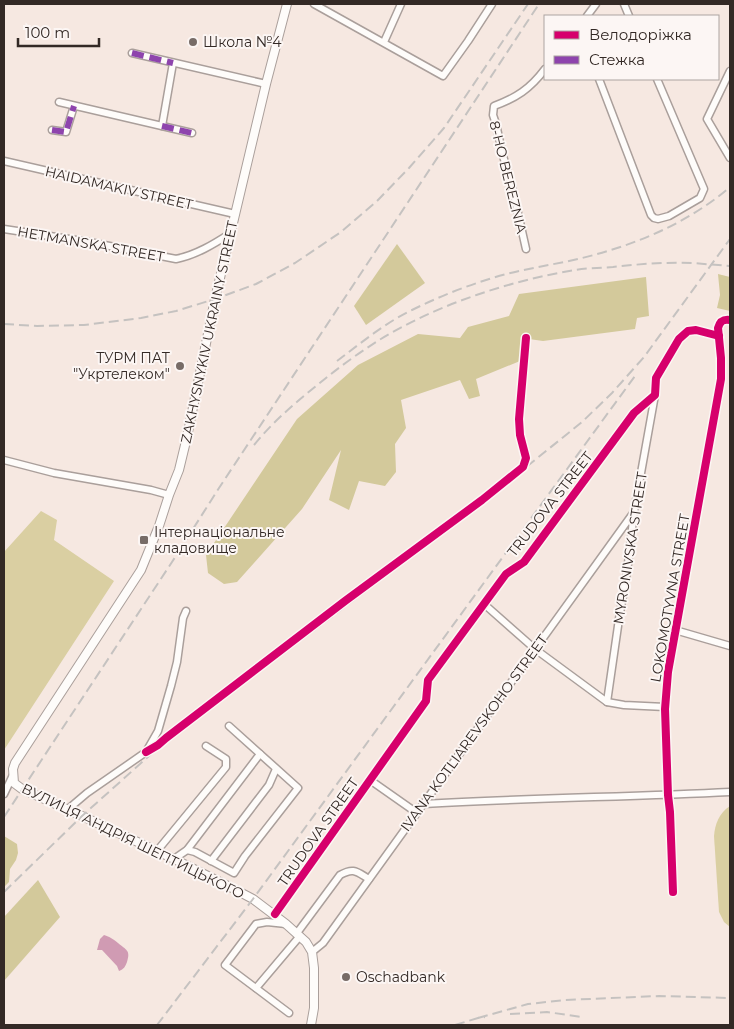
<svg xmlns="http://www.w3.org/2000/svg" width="734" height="1029" font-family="Montserrat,sans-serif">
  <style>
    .green { fill: #dacfa2 }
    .forest { fill: #d3c99b }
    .water { fill: #d09bb3 }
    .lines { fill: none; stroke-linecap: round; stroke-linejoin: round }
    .minor-casing { stroke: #aa9f9b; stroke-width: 9 }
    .major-casing { stroke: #aa9f9b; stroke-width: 10 }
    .minor { stroke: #fefcfa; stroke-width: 6 }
    .major { stroke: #fefcfa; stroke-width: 8 }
    .rail { stroke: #c5c2c0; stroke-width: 2; stroke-dasharray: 10 5; stroke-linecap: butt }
    .quiet { stroke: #8e44ad; stroke-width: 6; stroke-dasharray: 12 6; stroke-linecap: butt }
    .cycleway-casing { stroke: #fcf6f4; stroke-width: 11 }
    .cycleway { stroke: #d6006c; stroke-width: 8 }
    .poi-dot { fill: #776c67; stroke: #fcf6f4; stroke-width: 2 }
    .labels { text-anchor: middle; stroke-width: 4; stroke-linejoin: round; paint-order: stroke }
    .poi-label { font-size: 14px; fill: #332925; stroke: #fcf6f4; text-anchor: start }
    .street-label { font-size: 14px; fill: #332925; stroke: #fcf6f4 }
  </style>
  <rect width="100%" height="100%" fill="#f6e8e1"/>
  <g class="green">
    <polygon points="41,511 57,520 54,540 114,581 4,750 4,552"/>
    <path d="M730,806V927L724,922L719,912L714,836C715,824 719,813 730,806Z"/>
  </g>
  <g class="forest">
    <polygon points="397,244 425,283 366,325 354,306"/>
    <polygon points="718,274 730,277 730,311 717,308 720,295"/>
    <polygon points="646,277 649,316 637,318 635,329 543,341 522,338 520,361 476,379 480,396 469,399 460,380 401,400 406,428 395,444 396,472 385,486 359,481 349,510 329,500 341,450 302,509 237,582 224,584 208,573 206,555 297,419 358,365 418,334 460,338 468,327 509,316 519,294"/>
    <polygon points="4,836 17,844 18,853 16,860 10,869 9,882 4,887"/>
    <polygon points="38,880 60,917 4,981 4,917"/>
  </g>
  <path class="water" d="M104,935C110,937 113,939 118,943C126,950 131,950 127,962C125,967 124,969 119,971L117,966L102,950H97L100,939Z"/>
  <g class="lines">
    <g class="minor-casing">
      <g id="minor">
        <polyline points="314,4 443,76 468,41 492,4"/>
        <polyline points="624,4 629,16"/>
        <polyline points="587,16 596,4"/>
        <polyline points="384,42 401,4"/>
        <polyline points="132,53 266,84"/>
        <polyline points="730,71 707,119 730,158"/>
        <polyline points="599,79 651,215 654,218 658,219 669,216 700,198 704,189 657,79"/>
        <polyline points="59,102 192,133"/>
        <polyline points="162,126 173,63"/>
        <polyline points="52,130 66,132 74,106"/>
        <polyline points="4,161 235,214"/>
        <path d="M4,229L89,242L176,259C196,255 214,244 231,233"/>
        <path d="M526,249L511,182L503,156L496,124L493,115L494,106C516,98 530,89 545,69"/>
        <polyline points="4,460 54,473 151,490 169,495"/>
        <polyline points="484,604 535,649 607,702 624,705 665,707"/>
        <polyline points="675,630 730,646"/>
        <polyline points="607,702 619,619 627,572 634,512 655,395"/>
        <polyline points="146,752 158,745 166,738 345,601 482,500 523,467 526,458 520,435 519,419 526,338"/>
        <polyline points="370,780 417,813"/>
        <polyline points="4,794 13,775"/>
        <path d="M424,804C526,798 628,797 730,792"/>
        <polyline points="67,810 87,793 146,752 158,731 171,686 177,662 183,618 186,611"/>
        <polyline points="187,850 195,852 234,873 245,856 298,788 229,726"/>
        <polyline points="157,851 226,767 226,759 206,746"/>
        <polyline points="174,859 187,850 260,754"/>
        <polyline points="211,861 269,785 276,769"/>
        <path d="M673,892L670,812L668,795L665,709L668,672L721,379V358L718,328C720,321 723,319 730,320"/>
        <polyline points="275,914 426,701 428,680 506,574 524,562 634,413 655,395 656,378 679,339 688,331 696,330 719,336"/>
        <polyline points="286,924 267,922 256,924 225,965 289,1013"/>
        <path d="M297,933L340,875C354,867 357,872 369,879"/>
        <polyline points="312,952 323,943 634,512"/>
        <polyline points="256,988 300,936"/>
      </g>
    </g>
    <g class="major-casing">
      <polyline id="major" points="287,4 266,84 215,299 187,437 179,470 169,495 159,526 141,570 15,763 13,769 14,783 22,789 82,816 174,859 234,889 253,899 286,924 306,942 312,952 314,968 314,1008 311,1025"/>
    </g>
    <use href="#minor" class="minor"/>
    <use href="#major" class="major"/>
    <g class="rail">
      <polyline points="4,324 37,326 84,325 141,318 176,311 215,299 256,284 295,263 341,232 377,201 409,168 444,128 528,4"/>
      <path d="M337,361C361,343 385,323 412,310C436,298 461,288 486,280C516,270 547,266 578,259C633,246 687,224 730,187"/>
      <path d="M254,445C275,419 301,398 326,378C342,365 359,353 376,342C433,306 508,281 575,270C587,268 600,268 613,267C639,264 666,262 692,263C705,264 718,265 730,266"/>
      <polyline points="4,817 172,562 219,488 539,4"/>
      <polyline points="4,892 82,816 169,738 285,652 479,505 582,422 612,393 644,357 730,239"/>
      <polyline points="510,1014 547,1012 582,1017"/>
      <polyline points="478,1018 528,1004 565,1000 659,996 730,998"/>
      <polyline points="157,1025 253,899 635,376"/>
      <polyline points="455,1025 478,1018 485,1017"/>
    </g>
    <g class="quiet">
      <polyline points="132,53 173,63"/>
      <polyline points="162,126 192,133"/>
      <polyline points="52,130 66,132 74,106"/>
    </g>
    <g class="cycleway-casing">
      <g id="cycleway">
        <polyline points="146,752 158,745 166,738 345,601 482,500 523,467 526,458 520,435 519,419 526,338"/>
        <path d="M673,892L670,812L668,795L665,709L668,672L721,379V358L718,328C720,321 723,319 730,320"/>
        <polyline points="275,914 426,701 428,680 506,574 524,562 634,413 655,395 656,378 679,339 688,331 696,330 719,336"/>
      </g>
    </g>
    <use href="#cycleway" class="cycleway"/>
  </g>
  <g class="poi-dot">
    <circle cx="193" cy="42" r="5"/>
    <circle cx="180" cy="366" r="5"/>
    <rect x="139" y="535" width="10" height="10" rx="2.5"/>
    <circle cx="346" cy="977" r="5"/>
  </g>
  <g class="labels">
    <g class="poi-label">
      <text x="203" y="47">Школа №4</text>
      <text x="170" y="363" text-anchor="end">ТУРМ ПАТ<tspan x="170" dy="16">"Укртелеком"</tspan></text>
      <text x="154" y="537">Інтернаціональне<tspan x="154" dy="16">кладовище</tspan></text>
      <text x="356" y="982">Oschadbank</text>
    </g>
    <g class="street-label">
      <text transform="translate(508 177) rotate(76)" y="5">8-HO BEREZNIA</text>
      <text transform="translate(119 188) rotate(13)" y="5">HAIDAMAKIV STREET</text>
      <text transform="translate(91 244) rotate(10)" y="5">HETMANSKA STREET</text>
      <text transform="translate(209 332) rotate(-78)" y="5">ZAKHYSNYKIV UKRAINY STREET</text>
      <text transform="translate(550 504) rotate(-52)" y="5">TRUDOVA STREET</text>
      <text transform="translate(630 548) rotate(-81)" y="5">MYRONIVSKA STREET</text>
      <text transform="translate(670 598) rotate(-80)" y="5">LOKOMOTYVNA STREET</text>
      <text transform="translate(474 733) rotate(-54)" y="5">IVANA KOTLIAREVSKOHO STREET</text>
      <text transform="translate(318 832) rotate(-55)" y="5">TRUDOVA STREET</text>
      <text transform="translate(133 841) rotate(26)" y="5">ВУЛИЦЯ АНДРІЯ ШЕПТИЦЬКОГО</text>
    </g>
  </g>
  <rect width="734" height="1029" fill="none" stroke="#332925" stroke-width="10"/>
  <rect x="544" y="15" width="175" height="65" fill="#fcf6f4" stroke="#aca4a1"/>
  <rect x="554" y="31" width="25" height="8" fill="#d6006c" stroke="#aca4a1"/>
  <text x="589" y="40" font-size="15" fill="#332925">Велодоріжка</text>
  <rect x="554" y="56" width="25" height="8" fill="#8e44ad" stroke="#aca4a1"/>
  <text x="589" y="65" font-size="15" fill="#332925">Стежка</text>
  <path d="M18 38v8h81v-8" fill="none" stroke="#332925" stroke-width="2.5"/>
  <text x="25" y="38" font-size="15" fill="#332925" stroke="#fcf6f4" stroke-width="4" paint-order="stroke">100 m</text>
</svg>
